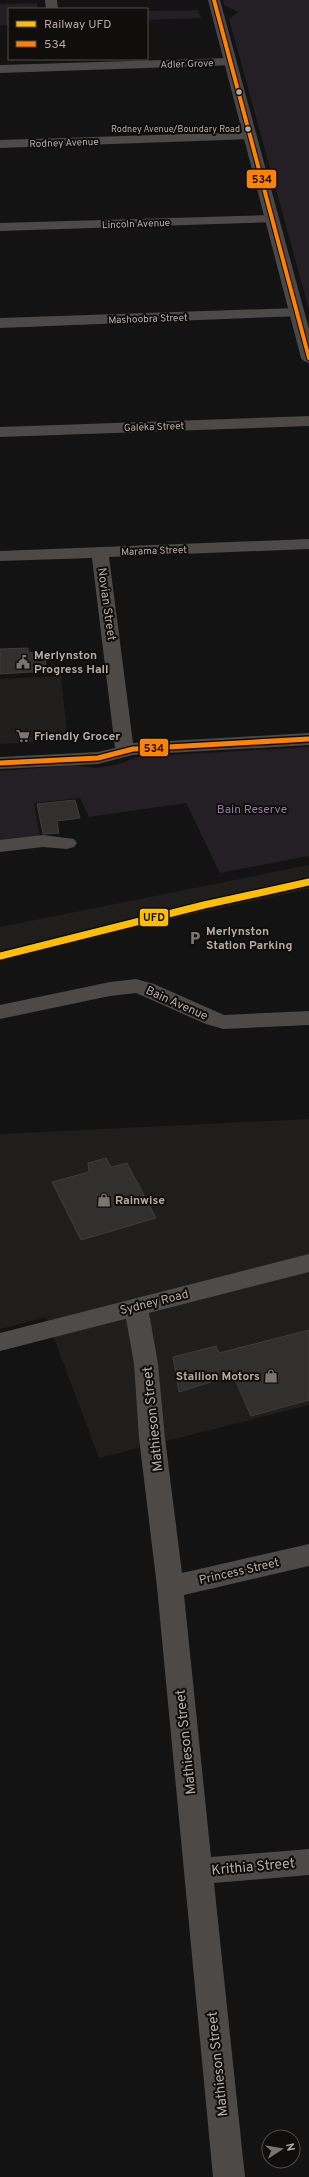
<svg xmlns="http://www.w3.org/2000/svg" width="309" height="2177" font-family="Overpass,sans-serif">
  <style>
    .built { fill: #1f1e1d }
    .green { fill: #241e25 }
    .building { fill: #31302f; stroke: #3f3d3b }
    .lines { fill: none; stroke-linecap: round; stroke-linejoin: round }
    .minor { fill: #4c4947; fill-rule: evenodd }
    .secondary { fill: #4a4746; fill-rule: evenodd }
    .trunk { fill: #4e4c4a; fill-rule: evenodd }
    .bus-1-far1-casing { stroke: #0f0e0d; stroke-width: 6 }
    .bus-1-casing { stroke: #0f0e0d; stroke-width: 8 }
    .bus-1-far1 { stroke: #ff8200; stroke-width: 4 }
    .bus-1 { stroke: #ff8200; stroke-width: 5 }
    .rail-1-casing { stroke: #0f0e0d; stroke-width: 10 }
    .rail-1 { stroke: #ffbe00; stroke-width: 7 }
    .bus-dot { fill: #b5a9a3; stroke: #0f0e0d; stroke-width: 1.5 }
    .labels { text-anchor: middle; stroke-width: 4; stroke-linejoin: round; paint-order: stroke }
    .far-bus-label { font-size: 9px; fill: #b5a9a3; stroke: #0f0e0d; text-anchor: end }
    .far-street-label { font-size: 10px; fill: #b5a9a3; stroke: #0f0e0d }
    .street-label { font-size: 12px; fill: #b5a9a3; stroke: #0f0e0d }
    .poi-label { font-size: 12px; font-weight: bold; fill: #b5a9a3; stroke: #0f0e0d; text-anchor: start }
    .park-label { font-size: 12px; fill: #9679a1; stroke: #0f0e0d }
    .near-street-label { font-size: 14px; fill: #b5a9a3; stroke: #0f0e0d }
    .line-badge { stroke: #0f0e0d; stroke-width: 1.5 }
    .pale-badge-label { font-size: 11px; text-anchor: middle; font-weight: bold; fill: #111 }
  </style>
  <rect width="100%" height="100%" fill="#131313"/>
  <g class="built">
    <polygon points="61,676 68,741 0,744 0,679"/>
    <polygon points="309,865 309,889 162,921 0,961 0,927"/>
    <polygon points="309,1119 309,1405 99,1458 46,1317 0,1329 0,1134"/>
  </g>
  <g class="green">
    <polygon points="223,0 309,0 309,310 229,19 238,12 224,5"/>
    <polygon points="37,3 38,9 9,9 9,25 0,25 0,4"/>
    <polygon points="198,10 201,18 147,20 147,11"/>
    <polygon points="309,747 309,856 220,873 186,803 89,817 80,798 34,803 40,836 0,842 0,771 75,765 94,768 110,766 123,763 136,757"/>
  </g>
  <g class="building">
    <polygon points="28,648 28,653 45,652 46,671 0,674 0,649"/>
    <polygon points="75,800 80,818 57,821 59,833 43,834 37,804"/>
    <polygon points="106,1158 111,1167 127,1163 156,1218 81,1240 52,1182 89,1172 88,1163"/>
    <polygon points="309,1330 309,1400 251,1416 233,1375 179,1392 173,1357 216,1346 219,1353"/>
  </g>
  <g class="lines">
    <g class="minor">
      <polygon points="45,0 57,0 58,9 46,9"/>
      <polygon points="229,58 234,59 235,62 234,65 0,73 0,65"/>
      <polygon points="248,132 255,136 253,139 0,148 0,140"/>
      <polygon points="271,215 276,216 278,219 276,222 0,231 0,223"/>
      <polygon points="296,308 301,310 304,313 301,316 0,328 0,318"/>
      <polygon points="309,416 309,426 0,437 0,427"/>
      <polygon points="309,539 309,549 109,557 133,743 309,733 309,745 133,755 98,764 0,769 0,757 98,752 115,748 92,558 0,561 0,551"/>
      <polygon points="43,835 74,839 77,843 74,847 67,849 43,847 0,852 0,840"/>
      <polygon points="136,979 154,984 224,1015 309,1011 309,1025 223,1029 206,1024 136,993 110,996 0,1019 0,1005 110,982"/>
      <polygon points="136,1298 144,1301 148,1307 158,1364 165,1438 182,1573 309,1544 309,1566 184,1595 211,1857 309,1849 309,1875 214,1883 245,2177 213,2177 157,1587 139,1438 134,1364 124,1307 128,1301"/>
    </g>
    <polygon class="secondary" points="208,0 220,0 309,329 309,363 304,361 301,358"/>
    <polygon class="trunk" points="309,1254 309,1272 0,1351 0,1333"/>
    <g class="bus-1-far1-casing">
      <polyline id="bus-1-far1" points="214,0 309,358"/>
    </g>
    <g class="bus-1-casing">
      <polyline id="bus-1" points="0,763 98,758 133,749 309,739"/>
    </g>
    <use href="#bus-1-far1" class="bus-1-far1"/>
    <use href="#bus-1" class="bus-1"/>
    <g class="rail-1-casing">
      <polyline id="rail-1" points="0,956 204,905 309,882"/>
    </g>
    <use href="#rail-1" class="rail-1"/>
  </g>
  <defs>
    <g id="civic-bare" transform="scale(1.08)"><path d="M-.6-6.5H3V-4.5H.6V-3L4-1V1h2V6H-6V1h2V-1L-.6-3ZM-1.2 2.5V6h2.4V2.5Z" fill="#7c7471" stroke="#0f0e0d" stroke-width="2.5" paint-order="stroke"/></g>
    <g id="supermarket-bare" transform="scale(1.08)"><path d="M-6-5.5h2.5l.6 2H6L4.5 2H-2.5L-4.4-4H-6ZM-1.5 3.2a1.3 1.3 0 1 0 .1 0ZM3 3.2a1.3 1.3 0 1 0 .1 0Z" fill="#7c7471" stroke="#0f0e0d" stroke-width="2.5" paint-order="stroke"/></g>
    <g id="parking-bare" transform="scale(1.08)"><path d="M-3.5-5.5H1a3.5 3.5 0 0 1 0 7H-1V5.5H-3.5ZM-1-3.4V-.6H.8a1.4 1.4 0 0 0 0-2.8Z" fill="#7c7471" stroke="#0f0e0d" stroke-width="2.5" paint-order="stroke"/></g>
    <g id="shop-bare" transform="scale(1.08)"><path d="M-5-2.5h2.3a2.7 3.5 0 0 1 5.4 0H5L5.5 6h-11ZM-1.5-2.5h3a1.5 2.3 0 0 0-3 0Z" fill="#7c7471" stroke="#0f0e0d" stroke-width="2.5" paint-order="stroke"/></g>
  </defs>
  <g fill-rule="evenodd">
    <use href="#civic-bare" x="23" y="662"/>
    <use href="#supermarket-bare" x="23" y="736"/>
    <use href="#parking-bare" x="195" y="938"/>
    <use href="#shop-bare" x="104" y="1200"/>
    <use href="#shop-bare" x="271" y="1376"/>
  </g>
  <g class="bus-dot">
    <circle cx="239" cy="92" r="3.5"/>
    <circle cx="248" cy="129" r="3.5"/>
  </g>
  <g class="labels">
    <g class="far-bus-label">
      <text x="240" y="132">Rodney Avenue/Boundary Road</text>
    </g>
    <g class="far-street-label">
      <text transform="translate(187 63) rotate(-2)" y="4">Adler Grove</text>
      <text transform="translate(64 142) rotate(-2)" y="4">Rodney Avenue</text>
      <text transform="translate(136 223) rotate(-2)" y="4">Lincoln Avenue</text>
      <text transform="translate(148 318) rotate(-2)" y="4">Mashoobra Street</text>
      <text transform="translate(154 426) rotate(-2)" y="4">Galeka Street</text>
      <text transform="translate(154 550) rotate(-2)" y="4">Marama Street</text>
    </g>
    <g class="street-label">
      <text transform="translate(107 604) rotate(82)" y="4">Novian Street</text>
      <text transform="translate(177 1003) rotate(24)" y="4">Bain Avenue</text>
      <text transform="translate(154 1302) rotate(-14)" y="4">Sydney Road</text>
      <text transform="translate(239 1571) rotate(-13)" y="4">Princess Street</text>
    </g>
    <g class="poi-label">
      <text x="34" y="659">Merlynston<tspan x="34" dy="14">Progress Hall</tspan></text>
      <text x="34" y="740">Friendly Grocer</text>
      <text x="206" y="935">Merlynston<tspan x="206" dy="14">Station Parking</tspan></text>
      <text x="115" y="1204">Rainwise</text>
      <text x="260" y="1380" text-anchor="end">Stallion Motors</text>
    </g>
    <g class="park-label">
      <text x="252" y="813">Bain Reserve</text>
    </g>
    <g class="near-street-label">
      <text transform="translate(152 1419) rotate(-96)" y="5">Mathieson Street</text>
      <text transform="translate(185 1742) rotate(-96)" y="5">Mathieson Street</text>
      <text transform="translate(253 1866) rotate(-5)" y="5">Krithia Street</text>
      <text transform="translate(217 2064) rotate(-96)" y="5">Mathieson Street</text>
    </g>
  </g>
  <g class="line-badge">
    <rect x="246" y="169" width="31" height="20" rx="4" fill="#ff8200"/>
    <rect x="139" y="738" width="30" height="19" rx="4" fill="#ff8200"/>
    <rect x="139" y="908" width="30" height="19" rx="4" fill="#ffbe00"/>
  </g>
  <g class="pale-badge-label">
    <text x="262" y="183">534</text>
    <text x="154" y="752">534</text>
    <text x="154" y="921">UFD</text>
  </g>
  <rect x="8" y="8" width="140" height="52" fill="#0f0e0d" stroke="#514c49"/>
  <rect x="16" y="21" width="20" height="6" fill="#ffbe00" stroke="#514c49"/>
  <text x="44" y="28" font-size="12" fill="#b5a9a3">Railway UFD</text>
  <rect x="16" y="41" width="20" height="6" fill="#ff8200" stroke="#514c49"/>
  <text x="44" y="48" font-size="12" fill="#b5a9a3">534</text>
  <g transform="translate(281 2149) rotate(78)"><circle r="19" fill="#0f0e0d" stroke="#514c49"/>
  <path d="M0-3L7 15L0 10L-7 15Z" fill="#7c7471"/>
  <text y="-6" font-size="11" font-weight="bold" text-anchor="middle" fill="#b5a9a3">N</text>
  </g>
</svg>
